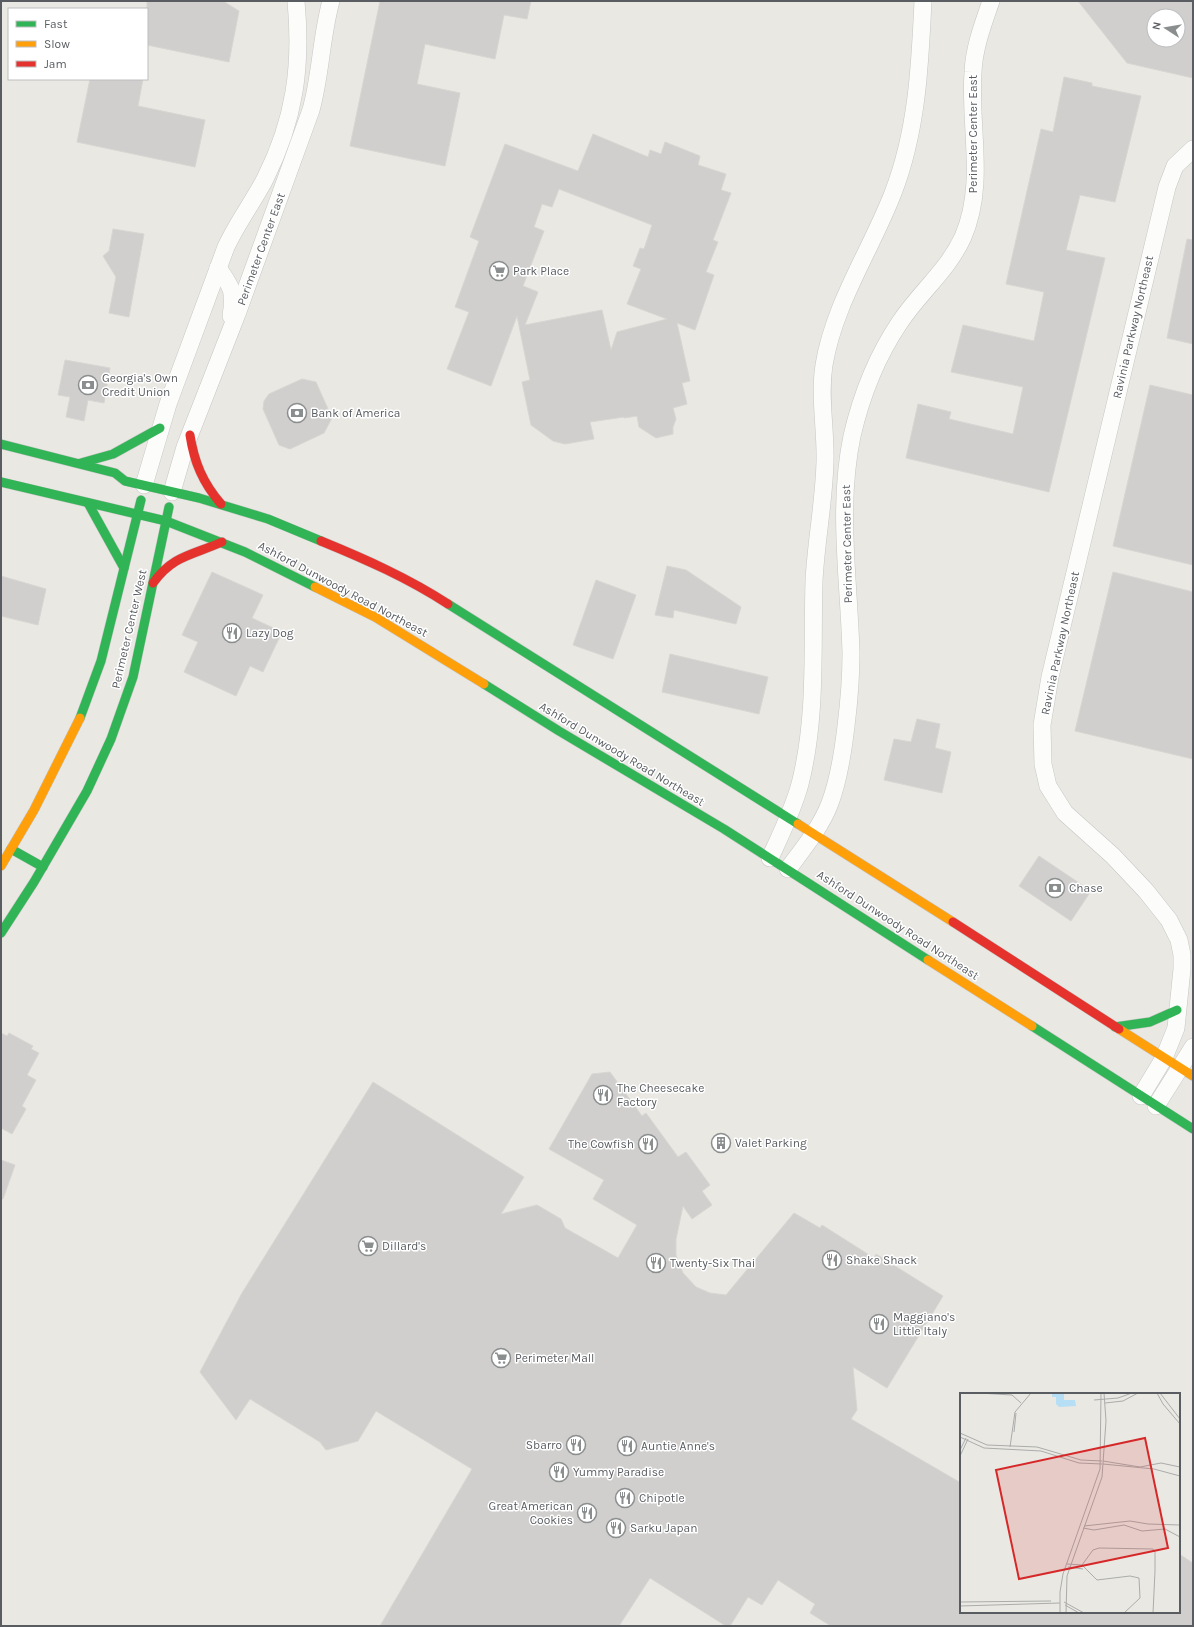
<svg xmlns="http://www.w3.org/2000/svg" width="1194" height="1627" font-family="Karla,sans-serif">
  <style>
    .building { fill: #d0cfcd; stroke: #d8d6d2; fill-rule: evenodd }
    .lines { fill: none; stroke-linecap: round; stroke-linejoin: round }
    .street-casing { stroke: #c6c6c5; stroke-width: 18 }
    .fast-casing { stroke: #c5c5c3; stroke-width: 10 }
    .slow-casing { stroke: #c5c5c3; stroke-width: 10 }
    .jam-casing { stroke: #c5c5c3; stroke-width: 10 }
    .street { stroke: #fcfcfb; stroke-width: 17 }
    .fast { stroke: #30b455; stroke-width: 9 }
    .slow { stroke: #ff9f0a; stroke-width: 9 }
    .jam { stroke: #e5322d; stroke-width: 9 }
    .labels { text-anchor: middle; stroke-width: 3; stroke-linejoin: round; paint-order: stroke }
    .street-label { font-size: 12px; fill: #595d61; stroke: #fff }
    .poi-label { font-size: 12px; fill: #595d61; stroke: #fff; text-anchor: start }
    .inset-road { fill: none; stroke: #abacab; stroke-width: 1 }
    .view { fill: #d62828; fill-opacity: 0.15; stroke: #d62828; stroke-width: 2 }
    .inset-edge { fill: none; stroke: #595d61; stroke-width: 2 }
  </style>
  <rect width="100%" height="100%" fill="#e9e8e3"/>
  <g class="building">
    <polygon points="147,1 223,1 239,11 229,62 147,45"/>
    <polygon points="380,1 531,1 527,19 504,15 495,59 425,44 417,84 460,93 445,166 350,146"/>
    <path d="M1078,1H1193V78L1127,63ZM1154,16H1178V40H1154Z"/>
    <polygon points="1064,77 1092,83 1092,86 1141,96 1115,202 1080,195 1066,250 1105,258 1049,492 906,458 918,404 951,412 949,419 1013,434 1023,387 951,372 963,325 1034,341 1044,292 1006,284 1041,129 1053,132"/>
    <polygon points="90,79 143,79 138,106 205,120 195,167 77,142"/>
    <path d="M593,134L648,157L650,150L661,154L665,142L700,156L698,165L726,174L721,190L731,193L713,240L718,242L706,272L714,275L695,330L677,323L690,381L682,383L687,404L673,408L676,419L673,427V434L656,438L639,427L637,416L624,418V417L590,422L594,439L565,444L553,441L531,425L522,382L530,380L517,316L491,386L447,369L469,312L455,307L479,241L470,237L505,144L578,171ZM559,189L652,225L644,249L640,248L633,266L641,269L627,304L667,319L617,332L611,350L602,310L525,325L538,292L523,286L544,231L534,227L542,204L552,207Z"/>
    <polygon points="113,229 144,234 129,317 109,313 116,277 103,256 109,251"/>
    <polygon points="1187,239 1193,240 1193,344 1167,338"/>
    <polygon points="65,360 110,368 104,403 88,400 84,421 66,417 70,397 58,395"/>
    <polygon points="302,379 316,382 332,418 324,433 290,449 279,445 263,409 264,401 269,394"/>
    <polygon points="1150,385 1193,395 1193,565 1113,546"/>
    <polygon points="667,566 686,570 741,607 736,624 674,610 673,618 655,615"/>
    <polygon points="212,572 263,595 252,618 282,632 263,672 250,666 236,696 184,672 198,642 182,635"/>
    <polygon points="1113,572 1193,592 1193,759 1075,731"/>
    <polygon points="1,576 46,589 38,625 1,616"/>
    <polygon points="596,580 636,595 613,659 573,645"/>
    <polygon points="670,654 768,677 759,714 662,692"/>
    <polygon points="917,719 940,724 935,748 951,752 942,793 884,780 894,739 911,742"/>
    <polygon points="1039,856 1091,891 1071,921 1019,886"/>
    <polygon points="1,1033 7,1036 9,1033 33,1046 31,1049 39,1053 27,1075 36,1080 22,1106 26,1109 12,1134 1,1128"/>
    <polygon points="610,1072 642,1116 646,1113 678,1157 686,1152 710,1185 702,1191 712,1205 692,1219 683,1206 676,1239 676,1255 683,1273 696,1287 710,1293 726,1295 794,1213 820,1228 822,1225 874,1258 876,1254 943,1296 887,1388 853,1367 857,1410 851,1419 961,1483 961,1612 1179,1612 1179,1554 1193,1563 1193,1626 831,1626 810,1613 815,1604 778,1580 762,1605 748,1597 730,1626 726,1626 650,1578 619,1626 380,1626 472,1469 376,1411 358,1441 326,1450 320,1442 250,1399 236,1420 200,1372 242,1293 373,1082 524,1177 501,1214 537,1205 561,1219 565,1228 618,1258 637,1225 593,1199 604,1180 549,1149 592,1074"/>
    <polygon points="1,1160 15,1165 3,1199 1,1199"/>
  </g>
  <g class="lines">
    <g class="street-casing">
      <g id="street">
        <path d="M218,268C232,287 235,292 231,316"/>
        <path d="M144,485L168,404L226,247C237,223 253,202 265,179C295,119 302,66 296,1"/>
        <path d="M172,492L185,447L237,314L311,110C321,74 321,37 331,1"/>
        <path d="M770,858C781,834 793,810 800,784C817,717 812,649 814,581C816,541 824,502 825,462C826,430 819,397 824,365C834,304 871,250 893,193C917,131 920,66 923,1"/>
        <path d="M788,869C803,849 821,827 830,803C839,779 843,752 846,726C849,702 851,677 851,653C849,580 837,508 852,436C861,397 877,356 900,322C920,292 948,270 963,237C986,184 969,127 973,72C974,48 983,24 991,1"/>
        <polyline points="1141,1096 1164,1058 1176,1028 1182,969 1182,955 1179,940 1169,920 1146,891 1113,856 1065,813 1048,786 1043,764 1042,725 1050,677 1167,187 1175,166 1193,149"/>
        <polyline points="1156,1106 1193,1047"/>
      </g>
    </g>
    <g class="fast-casing">
      <g id="fast">
        <polyline points="1,444 115,473 125,481 199,498 268,519 321,541"/>
        <polyline points="81,463 113,454 160,428"/>
        <polyline points="1,482 166,521 245,552 315,587"/>
        <polyline points="88,503 124,568"/>
        <polyline points="448,604 798,824"/>
        <polyline points="484,684 559,731 724,829 928,960"/>
        <polyline points="80,718 101,661 141,500"/>
        <polyline points="11,849 43,867"/>
        <polyline points="1,933 34,882 87,791 111,739 133,677 169,507"/>
        <polyline points="1032,1026 1193,1129"/>
        <polyline points="1115,1027 1150,1022 1177,1010"/>
      </g>
    </g>
    <g class="slow-casing">
      <g id="slow">
        <polyline points="315,587 375,617 484,684"/>
        <polyline points="798,824 953,922"/>
        <polyline points="1,866 34,810 80,718"/>
        <polyline points="928,960 1032,1026"/>
        <polyline points="1119,1029 1193,1076"/>
      </g>
    </g>
    <g class="jam-casing">
      <g id="jam">
        <path d="M190,435C194,462 203,483 221,504"/>
        <path d="M321,541C365,559 408,578 448,604"/>
        <path d="M153,583C173,555 193,555 222,542"/>
        <polyline points="953,922 1119,1029"/>
      </g>
    </g>
    <use href="#street" class="street"/>
    <use href="#fast" class="fast"/>
    <use href="#slow" class="slow"/>
    <use href="#jam" class="jam"/>
  </g>
  <defs>
    <g id="supermarket-ring" transform="scale(1)"><circle r="9.5" fill="#fff" stroke="#8b8e8e" stroke-width="1.5"/><path d="M-6-5.5h2.5l.6 2H6L4.5 2H-2.5L-4.4-4H-6ZM-1.5 3.2a1.3 1.3 0 1 0 .1 0ZM3 3.2a1.3 1.3 0 1 0 .1 0Z" fill="#8b8e8e"/></g>
    <g id="bank-ring" transform="scale(1)"><circle r="9.5" fill="#fff" stroke="#8b8e8e" stroke-width="1.5"/><path d="M-6-4H6V4H-6ZM0-2.3a2.3 2.3 0 1 0 0 4.6a2.3 2.3 0 1 0 0-4.6Z" fill="#8b8e8e"/></g>
    <g id="restaurant-ring" transform="scale(1)"><circle r="9.5" fill="#fff" stroke="#8b8e8e" stroke-width="1.5"/><path d="M-5-6h1v4h1v-4h1v4h1v-4h1v5L-1.5 .5V6h-2V.5L-5-1ZM5-6V6H3V1.5H1.5Q1.5-4 5-6Z" fill="#8b8e8e"/></g>
    <g id="building-ring" transform="scale(1)"><circle r="9.5" fill="#fff" stroke="#8b8e8e" stroke-width="1.5"/><path d="M-4-6H4V6H1V3H-1V6H-4ZM-2.5-4.3h1.7v1.8h-1.7ZM.8-4.3h1.7v1.8H.8ZM-2.5-1h1.7V.8h-1.7ZM.8-1h1.7V.8H.8Z" fill="#8b8e8e"/></g>
  </defs>
  <g fill-rule="evenodd">
    <use href="#supermarket-ring" x="499" y="271"/>
    <use href="#bank-ring" x="88" y="385"/>
    <use href="#bank-ring" x="297" y="413"/>
    <use href="#restaurant-ring" x="232" y="633"/>
    <use href="#bank-ring" x="1055" y="888"/>
    <use href="#restaurant-ring" x="603" y="1095"/>
    <use href="#building-ring" x="721" y="1143"/>
    <use href="#restaurant-ring" x="648" y="1144"/>
    <use href="#supermarket-ring" x="368" y="1246"/>
    <use href="#restaurant-ring" x="832" y="1260"/>
    <use href="#restaurant-ring" x="656" y="1263"/>
    <use href="#restaurant-ring" x="879" y="1324"/>
    <use href="#supermarket-ring" x="501" y="1358"/>
    <use href="#restaurant-ring" x="576" y="1445"/>
    <use href="#restaurant-ring" x="627" y="1446"/>
    <use href="#restaurant-ring" x="559" y="1472"/>
    <use href="#restaurant-ring" x="625" y="1498"/>
    <use href="#restaurant-ring" x="587" y="1513"/>
    <use href="#restaurant-ring" x="616" y="1528"/>
  </g>
  <g class="labels">
    <g class="street-label">
      <text transform="translate(973 134) rotate(-90)" y="4">Perimeter Center East</text>
      <text transform="translate(261 249) rotate(-70)" y="4">Perimeter Center East</text>
      <text transform="translate(1133 327) rotate(-77)" y="4">Ravinia Parkway Northeast</text>
      <text transform="translate(847 544) rotate(-91)" y="4">Perimeter Center East</text>
      <text transform="translate(343 589) rotate(28)" y="4">Ashford Dunwoody Road Northeast</text>
      <text transform="translate(129 629) rotate(-77)" y="4">Perimeter Center West</text>
      <text transform="translate(1060 643) rotate(-78)" y="4">Ravinia Parkway Northeast</text>
      <text transform="translate(622 754) rotate(31)" y="4">Ashford Dunwoody Road Northeast</text>
      <text transform="translate(898 925) rotate(33)" y="4">Ashford Dunwoody Road Northeast</text>
    </g>
    <g class="poi-label">
      <text x="513" y="275">Park Place</text>
      <text x="102" y="382">Georgia's Own<tspan x="102" dy="14">Credit Union</tspan></text>
      <text x="311" y="417">Bank of America</text>
      <text x="246" y="637">Lazy Dog</text>
      <text x="1069" y="892">Chase</text>
      <text x="617" y="1092">The Cheesecake<tspan x="617" dy="14">Factory</tspan></text>
      <text x="735" y="1147">Valet Parking</text>
      <text x="634" y="1148" text-anchor="end">The Cowfish</text>
      <text x="382" y="1250">Dillard's</text>
      <text x="846" y="1264">Shake Shack</text>
      <text x="670" y="1267">Twenty-Six Thai</text>
      <text x="893" y="1321">Maggiano's<tspan x="893" dy="14">Little Italy</tspan></text>
      <text x="515" y="1362">Perimeter Mall</text>
      <text x="562" y="1449" text-anchor="end">Sbarro</text>
      <text x="641" y="1450">Auntie Anne's</text>
      <text x="573" y="1476">Yummy Paradise</text>
      <text x="639" y="1502">Chipotle</text>
      <text x="573" y="1510" text-anchor="end">Great American<tspan x="573" dy="14">Cookies</tspan></text>
      <text x="630" y="1532">Sarku Japan</text>
    </g>
  </g>
  <g transform="translate(960 1393)">
    <rect width="220" height="220" fill="#e9e8e3"/>
    <path d="M104,0V7H115L116,13L99,14L96,11V4H92V0Z" fill="#b6def4"/>
    <path class="inset-road" d="M19,0L52,2L61,10M197,0L203,11L220,31M200,0L220,26M134,7L158,5L172,0M145,10L163,8L178,0M54,39L56,20M0,40L27,52L77,54L121,67L142,68M0,44L24,55L81,58L119,70L142,71M50,54L55,19L71,0M0,57L6,45M0,63L8,46M143,68L180,74L201,70L220,74M143,71L194,76L220,83M124,133L170,128L188,131L220,132M123,135L134,137L164,132L182,138L205,136L220,144M107,171L122,172L133,157L139,155L193,156L195,159V178L193,220M122,172L137,187L170,183L179,185L180,205L164,220M108,174L123,176M0,209L91,208M104,209L124,220M105,212L119,220M0,213L100,210M100,220V199L103,181L140,76L141,0M106,220L107,183L142,84L146,28L144,0"/>
    <path class="view" d="M185,45L208,155L59,186L36,77Z"/>
    <rect width="220" height="220" class="inset-edge"/>
  </g>
  <rect width="1194" height="1627" fill="none" stroke="#595d61" stroke-width="4"/>
  <rect x="8" y="8" width="140" height="72" fill="#ffffff" stroke="#bdbec0"/>
  <rect x="16" y="21" width="20" height="6" fill="#30b455" stroke="#bdbec0"/>
  <text x="44" y="28" font-size="12" fill="#595d61">Fast</text>
  <rect x="16" y="41" width="20" height="6" fill="#ff9f0a" stroke="#bdbec0"/>
  <text x="44" y="48" font-size="12" fill="#595d61">Slow</text>
  <rect x="16" y="61" width="20" height="6" fill="#e5322d" stroke="#bdbec0"/>
  <text x="44" y="68" font-size="12" fill="#595d61">Jam</text>
  <g transform="translate(1166 28) rotate(282)"><circle r="19" fill="#ffffff" stroke="#bdbec0"/>
  <path d="M0-3L7 15L0 10L-7 15Z" fill="#8b8e8e"/>
  <text y="-6" font-size="11" font-weight="bold" text-anchor="middle" fill="#595d61">N</text>
  </g>
</svg>
